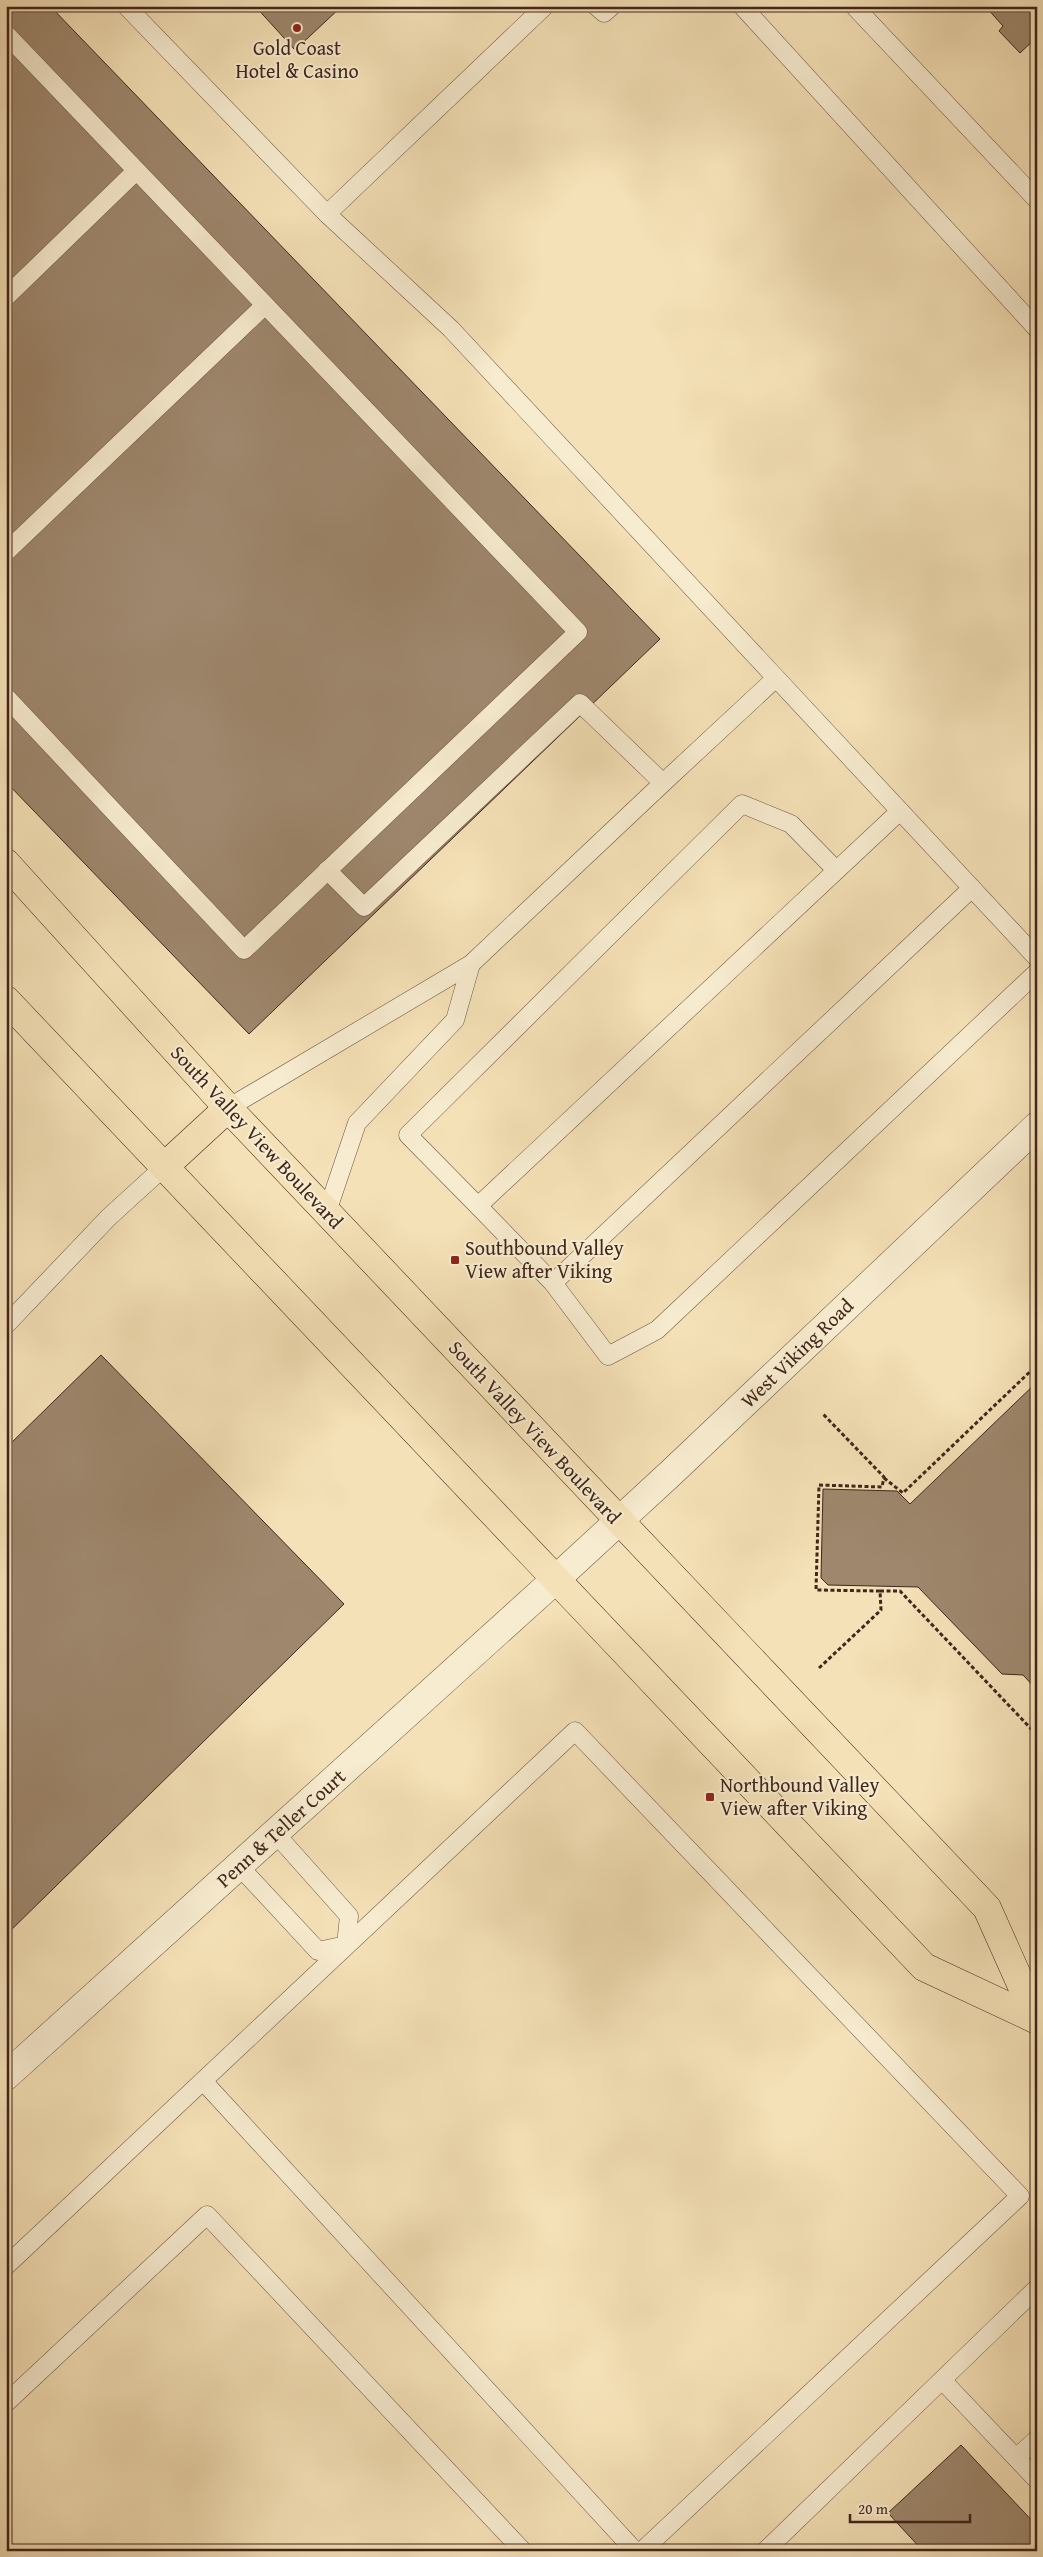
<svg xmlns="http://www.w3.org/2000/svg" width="1043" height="2557" font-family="'Gentium Book Plus',serif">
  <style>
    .building { fill: #9e876d; stroke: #40261c }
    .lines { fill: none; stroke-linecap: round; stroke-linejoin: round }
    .service-casing { stroke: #6d5543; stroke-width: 19 }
    .minor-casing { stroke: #6d5543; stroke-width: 29 }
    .tertiary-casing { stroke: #6d5543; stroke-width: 29 }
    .primary-casing { stroke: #40261c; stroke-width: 29 }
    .path { stroke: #40261c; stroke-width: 3; stroke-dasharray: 4 2.5; stroke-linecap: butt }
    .service { stroke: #f8ecd0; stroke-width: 18 }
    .minor { stroke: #f8ecd0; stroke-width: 28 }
    .tertiary { stroke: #f8ecd0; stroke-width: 28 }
    .primary { stroke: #f5e1b7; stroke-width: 28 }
    .poi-dot { fill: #8f2418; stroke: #f8ecd0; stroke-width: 2 }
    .labels { text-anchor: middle; stroke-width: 4; stroke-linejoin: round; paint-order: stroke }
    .poi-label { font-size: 20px; fill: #40261c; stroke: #f8ecd0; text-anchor: start }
    .street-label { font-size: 20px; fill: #40261c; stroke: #f8ecd0 }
  </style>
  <rect width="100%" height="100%" fill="#f5e1b7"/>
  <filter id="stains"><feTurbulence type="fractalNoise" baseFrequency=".004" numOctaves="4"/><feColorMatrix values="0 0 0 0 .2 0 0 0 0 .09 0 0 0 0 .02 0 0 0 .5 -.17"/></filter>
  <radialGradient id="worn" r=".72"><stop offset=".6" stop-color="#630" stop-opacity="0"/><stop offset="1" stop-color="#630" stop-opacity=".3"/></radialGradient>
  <g class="building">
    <polygon points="6,6 50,6 660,639 249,1034 6,782"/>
    <polygon points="255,6 342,6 295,50"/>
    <polygon points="985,6 1037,6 1037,37 1020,53 999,31 1003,26"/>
    <polygon points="101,1355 344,1604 6,1935 6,1448"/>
    <polygon points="1037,1382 1037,1690 1023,1675 1002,1674 918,1587 828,1585 821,1578 823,1489 897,1491 910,1504"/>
    <polygon points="961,2445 1037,2526 1037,2551 923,2551 888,2513"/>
  </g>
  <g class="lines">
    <g class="service-casing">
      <g id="service">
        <polyline points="126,6 327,214 451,329 1037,958"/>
        <polyline points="596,6 604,13 612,6"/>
        <polyline points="742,6 1037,329"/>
        <polyline points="854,6 1037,200"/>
        <polyline points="6,34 578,632 244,950 6,697"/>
        <polyline points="327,214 545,6"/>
        <polyline points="6,297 136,171"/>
        <polyline points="6,552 265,305"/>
        <polyline points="663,783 776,678"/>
        <polyline points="836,870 791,824 742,804 408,1135 478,1206 900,811"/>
        <polyline points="972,888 553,1283 608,1356 657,1330 1037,972"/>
        <polyline points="228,1108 471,964 663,783 580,703 364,907 327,870"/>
        <polyline points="478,1206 553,1283"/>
        <polyline points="327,1212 357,1123 455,1020 471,964"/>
        <polyline points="6,1325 109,1217 165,1166"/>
        <polyline points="239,1866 318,1951 346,1945 349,1916 275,1833"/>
        <polyline points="203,2081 635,2551"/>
        <polyline points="6,2266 575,1731 1020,2196 642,2551"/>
        <polyline points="942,2380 1037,2480"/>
        <polyline points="6,2403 207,2215 523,2551"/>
        <polyline points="1016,2458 1037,2439"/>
        <polyline points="765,2551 1037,2288"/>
      </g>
    </g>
    <g class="minor-casing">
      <polyline id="minor" points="6,2076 556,1579"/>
    </g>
    <g class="tertiary-casing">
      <polyline id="tertiary" points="556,1579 672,1472 1037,1126"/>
    </g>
    <g class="primary-casing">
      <g id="primary">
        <polyline points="6,863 228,1108 987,1908 1037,2020"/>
        <polyline points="6,1000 924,1967 1035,2019"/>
        <polyline points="165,1166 228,1108"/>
      </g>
    </g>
    <g class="path">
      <polyline points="884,1478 903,1493 1037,1365"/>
      <polyline points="880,1591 900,1591 1037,1735"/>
      <polyline points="819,1668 881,1610 880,1591 816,1590 819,1485 882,1487 884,1477 823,1414"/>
    </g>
    <use href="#service" class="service"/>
    <use href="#minor" class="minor"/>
    <use href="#tertiary" class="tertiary"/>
    <use href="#primary" class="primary"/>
  </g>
  <g class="poi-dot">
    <circle cx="297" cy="28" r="5"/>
    <rect x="450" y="1255" width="10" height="10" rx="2.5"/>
    <rect x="705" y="1792" width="10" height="10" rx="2.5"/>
  </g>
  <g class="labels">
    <g class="poi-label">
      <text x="297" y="55" text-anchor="middle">Gold Coast<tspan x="297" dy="23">Hotel &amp; Casino</tspan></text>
      <text x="465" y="1255">Southbound Valley<tspan x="465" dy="23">View after Viking</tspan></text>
      <text x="720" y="1792">Northbound Valley<tspan x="720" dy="23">View after Viking</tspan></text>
    </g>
    <g class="street-label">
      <text transform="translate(257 1137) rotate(47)" y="7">South Valley View Boulevard</text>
      <text transform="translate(797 1353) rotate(-44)" y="7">West Viking Road</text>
      <text transform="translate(535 1432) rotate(47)" y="7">South Valley View Boulevard</text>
      <text transform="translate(281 1828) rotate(-42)" y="7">Penn &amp; Teller Court</text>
    </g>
  </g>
  <rect width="1043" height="2557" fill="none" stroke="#f5e1b7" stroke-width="25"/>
  <rect x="8" y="8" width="1028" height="2542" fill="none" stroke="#40261c" stroke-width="2.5"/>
  <rect x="12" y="12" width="1018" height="2532" fill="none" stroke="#40261c"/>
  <path d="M850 2514v8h120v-8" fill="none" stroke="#40261c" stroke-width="2.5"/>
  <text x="858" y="2514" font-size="15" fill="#40261c" stroke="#f8ecd0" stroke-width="4" paint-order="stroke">20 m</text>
  <rect width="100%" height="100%" filter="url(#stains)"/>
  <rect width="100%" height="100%" fill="url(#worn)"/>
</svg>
